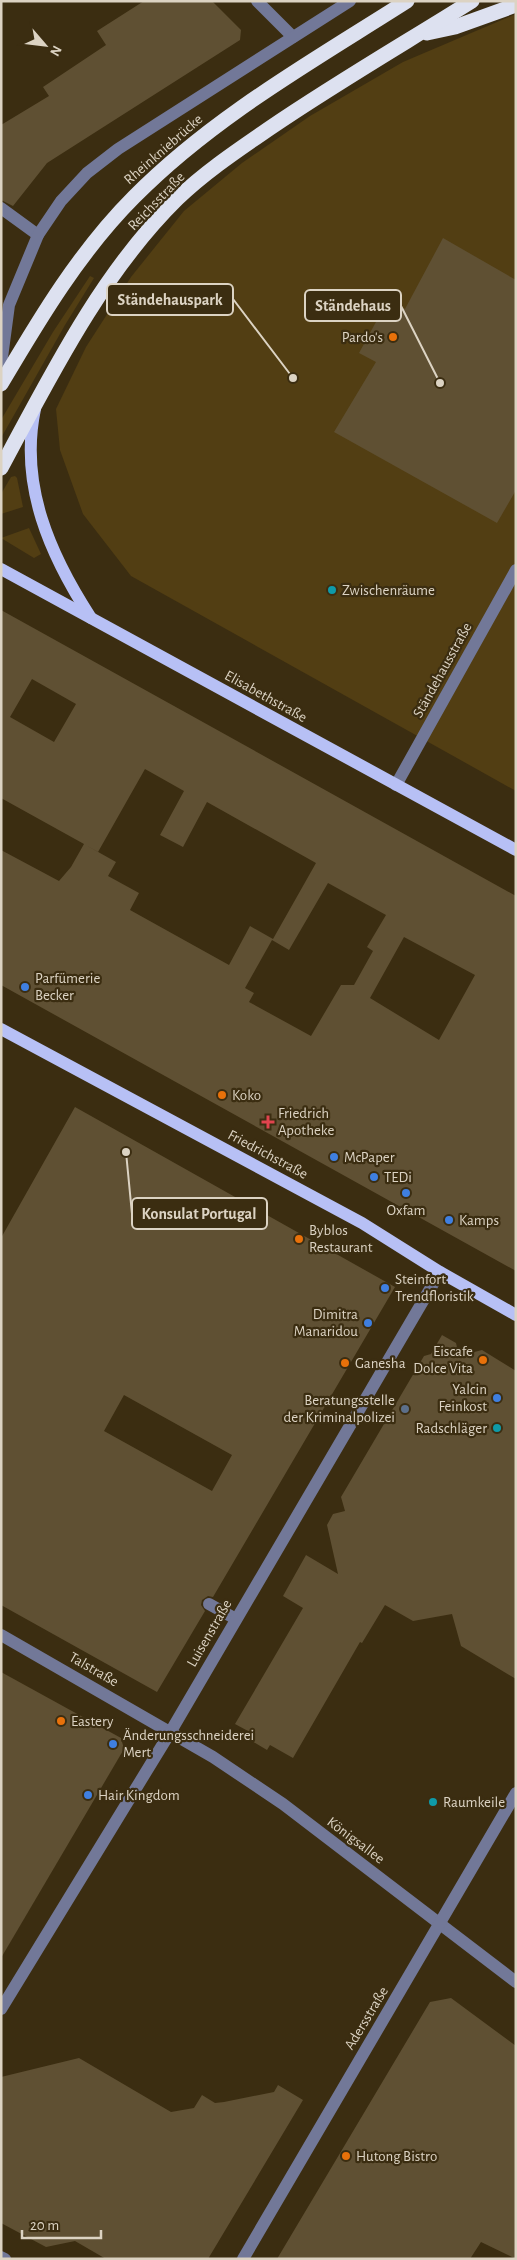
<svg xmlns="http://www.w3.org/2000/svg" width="517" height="2260" font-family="'Alegreya Sans',sans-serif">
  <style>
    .green { fill: #523e13 }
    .building { fill: #5f5033; fill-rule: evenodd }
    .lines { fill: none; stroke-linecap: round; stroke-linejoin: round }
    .minor { stroke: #727898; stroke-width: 12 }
    .major { stroke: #b7c0f5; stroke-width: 12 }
    .highway { stroke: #dde1f0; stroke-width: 15 }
    .food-dot { fill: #e8710a; stroke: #3b2d11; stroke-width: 2 }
    .culture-dot { fill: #0f9aa8; stroke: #3b2d11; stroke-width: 2 }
    .shop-dot { fill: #3f7fe0; stroke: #3b2d11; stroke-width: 2 }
    .health-dot { fill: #e0444e; stroke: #3b2d11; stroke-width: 2 }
    .service-dot { fill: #5c6f8a; stroke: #3b2d11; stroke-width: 2 }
    .labels { text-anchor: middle; stroke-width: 4.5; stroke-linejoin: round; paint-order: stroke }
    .street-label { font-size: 15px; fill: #dcd3c3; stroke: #3b2d11 }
    .poi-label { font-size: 15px; fill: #dcd3c3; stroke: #3b2d11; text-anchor: start }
    .leader { fill: none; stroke: #dcd3c3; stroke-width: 2 }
    .callout-dot { fill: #dcd3c3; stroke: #3b2d11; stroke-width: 2 }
    .callout { fill: #3b2d11; stroke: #dcd3c3; stroke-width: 2 }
    .callout-label { font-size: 16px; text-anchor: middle; font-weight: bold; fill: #dcd3c3 }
  </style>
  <rect width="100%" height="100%" fill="#3b2d11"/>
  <g class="green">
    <polygon points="516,14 516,791 131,576 83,514 60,450 56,409 86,347 131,277 184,211 242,163 310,116 403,62"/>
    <polygon points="90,276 94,278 65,325 1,438 1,420 53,332"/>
    <polygon points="15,476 17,478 23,507 1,514 1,494 11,477"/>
    <polygon points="29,528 41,554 34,558 1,538"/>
  </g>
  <g class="building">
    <polygon points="144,1 212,1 241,30 240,40 47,163 13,206 1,200 1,125 49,96 43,87 106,45 97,31"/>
    <polygon points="443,238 516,280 516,490 497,523 334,432 376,362 359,353 388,300 405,309"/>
    <path d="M1,610L516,896V1271L1,985V850L59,881L71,867L84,844L1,798ZM32,679L76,704L54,742L10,717ZM145,769L184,791L160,835L183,847L207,802L316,863L273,939L250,926L229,965L130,910L139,893L108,876L116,862L84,844L98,852ZM328,883L386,915L367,947L373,951L354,985H341L311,1036L249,1002L254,993L245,988L272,940L289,950ZM404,937L475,975L439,1040L370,998Z"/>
    <path d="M75,1107L395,1287L213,1597L208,1596L202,1600L201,1605L205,1611L157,1692L1,1605V1238ZM124,1395L232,1455L212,1491L104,1431Z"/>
    <polygon points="442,1335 456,1343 459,1356 482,1350 516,1371 516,1679 461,1646 452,1614 413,1621 385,1605 362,1643 360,1642 293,1758 270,1745 267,1750 245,1737 248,1731 235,1724 303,1608 283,1596 306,1555 338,1574 327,1525 333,1514 345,1511 341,1497 424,1356 431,1354"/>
    <polygon points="1,1672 121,1738 124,1749 1,1958"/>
    <polygon points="451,1998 516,2046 516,2259 481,2242 470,2259 277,2259 430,2002"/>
    <polygon points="79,2058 171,2112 194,2108 202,2095 215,2103 224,2102 274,2092 278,2085 303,2100 208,2259 106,2259 75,2241 46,2247 1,2223 1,2077"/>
  </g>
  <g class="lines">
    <g class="minor">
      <polyline points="257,1 293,37"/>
      <polyline points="1,208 38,235"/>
      <polyline points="1,365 9,305 38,235 61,201 87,173 118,149 350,1"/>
      <polyline points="396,785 516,570"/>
      <polyline points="209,1604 236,1619"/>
      <polyline points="1,1635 213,1757 283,1804 516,1982"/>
      <polyline points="1,2009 171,1731 440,1272"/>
      <polyline points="1,2257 5,2259"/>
      <polyline points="243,2259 516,1793"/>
    </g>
    <g class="major">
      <path d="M35,409C19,485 50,555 91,618"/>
      <polyline points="1,569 516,850"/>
      <polyline points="1,1029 362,1223 440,1272 516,1315"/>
    </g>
    <g class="highway">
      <polyline points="427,33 455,27 516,5"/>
      <path d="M1,384C40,318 80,251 134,197C213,117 313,61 407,1"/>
      <path d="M1,468C51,375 101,274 177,199C205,172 238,150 270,128C336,83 405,43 472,1"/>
    </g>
  </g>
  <g class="food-dot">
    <circle cx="393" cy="337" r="5"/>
    <circle cx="222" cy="1095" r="5"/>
    <circle cx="299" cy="1239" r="5"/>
    <circle cx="483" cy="1360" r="5"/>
    <circle cx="345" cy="1363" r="5"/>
    <circle cx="61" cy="1721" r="5"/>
    <circle cx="346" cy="2156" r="5"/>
  </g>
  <g class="culture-dot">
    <circle cx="332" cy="590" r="5"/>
    <circle cx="497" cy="1428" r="5"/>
    <circle cx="433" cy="1802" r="5"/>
  </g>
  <g class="shop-dot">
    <circle cx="25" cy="987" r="5"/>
    <circle cx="334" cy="1157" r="5"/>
    <circle cx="374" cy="1177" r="5"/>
    <circle cx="406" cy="1193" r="5"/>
    <circle cx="449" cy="1220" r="5"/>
    <circle cx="385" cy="1288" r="5"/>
    <circle cx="368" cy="1323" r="5"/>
    <circle cx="497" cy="1398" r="5"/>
    <circle cx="113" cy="1744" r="5"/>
    <circle cx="88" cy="1795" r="5"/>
  </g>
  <path class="health-dot" d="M265.5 1114.5h5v5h5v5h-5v5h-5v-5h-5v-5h5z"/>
  <circle class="service-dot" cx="405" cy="1409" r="5"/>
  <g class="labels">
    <g class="street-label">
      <text transform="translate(163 149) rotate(-41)" y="5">Rheinkniebrücke</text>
      <text transform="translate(156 201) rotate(-46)" y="5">Reichsstraße</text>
      <text transform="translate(442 670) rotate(-61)" y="5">Ständehausstraße</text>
      <text transform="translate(266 696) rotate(29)" y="5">Elisabethstraße</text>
      <text transform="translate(268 1154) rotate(28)" y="5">Friedrichstraße</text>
      <text transform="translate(209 1633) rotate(-60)" y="5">Luisenstraße</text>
      <text transform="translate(94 1669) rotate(30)" y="5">Talstraße</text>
      <text transform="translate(356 1840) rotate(37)" y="5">Königsallee</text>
      <text transform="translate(366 2018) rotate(-59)" y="5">Adersstraße</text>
    </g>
    <g class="poi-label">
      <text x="383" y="342" text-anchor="end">Pardo's</text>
      <text x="342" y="595">Zwischenräume</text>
      <text x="35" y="983">Parfümerie<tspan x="35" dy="17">Becker</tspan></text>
      <text x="232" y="1100">Koko</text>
      <text x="278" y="1118">Friedrich<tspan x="278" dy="17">Apotheke</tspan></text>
      <text x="344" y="1162">McPaper</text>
      <text x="384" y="1182">TEDi</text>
      <text x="406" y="1215" text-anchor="middle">Oxfam</text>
      <text x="459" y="1225">Kamps</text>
      <text x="309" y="1235">Byblos<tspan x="309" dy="17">Restaurant</tspan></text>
      <text x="395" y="1284">Steinfort<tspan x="395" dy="17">Trendfloristik</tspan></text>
      <text x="358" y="1319" text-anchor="end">Dimitra<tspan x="358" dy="17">Manaridou</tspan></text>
      <text x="473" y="1356" text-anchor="end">Eiscafe<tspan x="473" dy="17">Dolce Vita</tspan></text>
      <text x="355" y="1368">Ganesha</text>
      <text x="487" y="1394" text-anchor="end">Yalcin<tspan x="487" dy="17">Feinkost</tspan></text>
      <text x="395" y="1405" text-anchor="end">Beratungsstelle<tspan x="395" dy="17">der Kriminalpolizei</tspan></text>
      <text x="487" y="1433" text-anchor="end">Radschläger</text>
      <text x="71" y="1726">Eastery</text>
      <text x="123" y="1740">Änderungsschneiderei<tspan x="123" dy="17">Mert</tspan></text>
      <text x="98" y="1800">Hair Kingdom</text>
      <text x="443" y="1807">Raumkeile</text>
      <text x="356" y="2161">Hutong Bistro</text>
    </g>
  </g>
  <path class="leader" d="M293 378L233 299M440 383L401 306M126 1152L132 1214"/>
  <g class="callout-dot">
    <circle cx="293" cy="378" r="5"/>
    <circle cx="440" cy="383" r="5"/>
    <circle cx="126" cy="1152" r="5"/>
  </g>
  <g class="callout">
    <rect x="107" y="284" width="126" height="31" rx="5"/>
    <rect x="305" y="290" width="96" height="31" rx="5"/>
    <rect x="132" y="1198" width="135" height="31" rx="5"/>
  </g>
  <g class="callout-label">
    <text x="170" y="305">Ständehauspark</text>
    <text x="353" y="311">Ständehaus</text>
    <text x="199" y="1219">Konsulat Portugal</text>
  </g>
  <rect width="517" height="2260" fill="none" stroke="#dcd3c3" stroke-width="5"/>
  <g transform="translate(45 45) rotate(118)" stroke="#3b2d11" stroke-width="4" paint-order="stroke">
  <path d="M0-4L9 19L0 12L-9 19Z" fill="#dcd3c3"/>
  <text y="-8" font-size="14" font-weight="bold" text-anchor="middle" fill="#dcd3c3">N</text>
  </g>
  <path d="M22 2230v8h79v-8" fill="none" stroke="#dcd3c3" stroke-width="2.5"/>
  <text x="30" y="2230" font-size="15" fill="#dcd3c3" stroke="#3b2d11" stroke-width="4" paint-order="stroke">20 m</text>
</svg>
